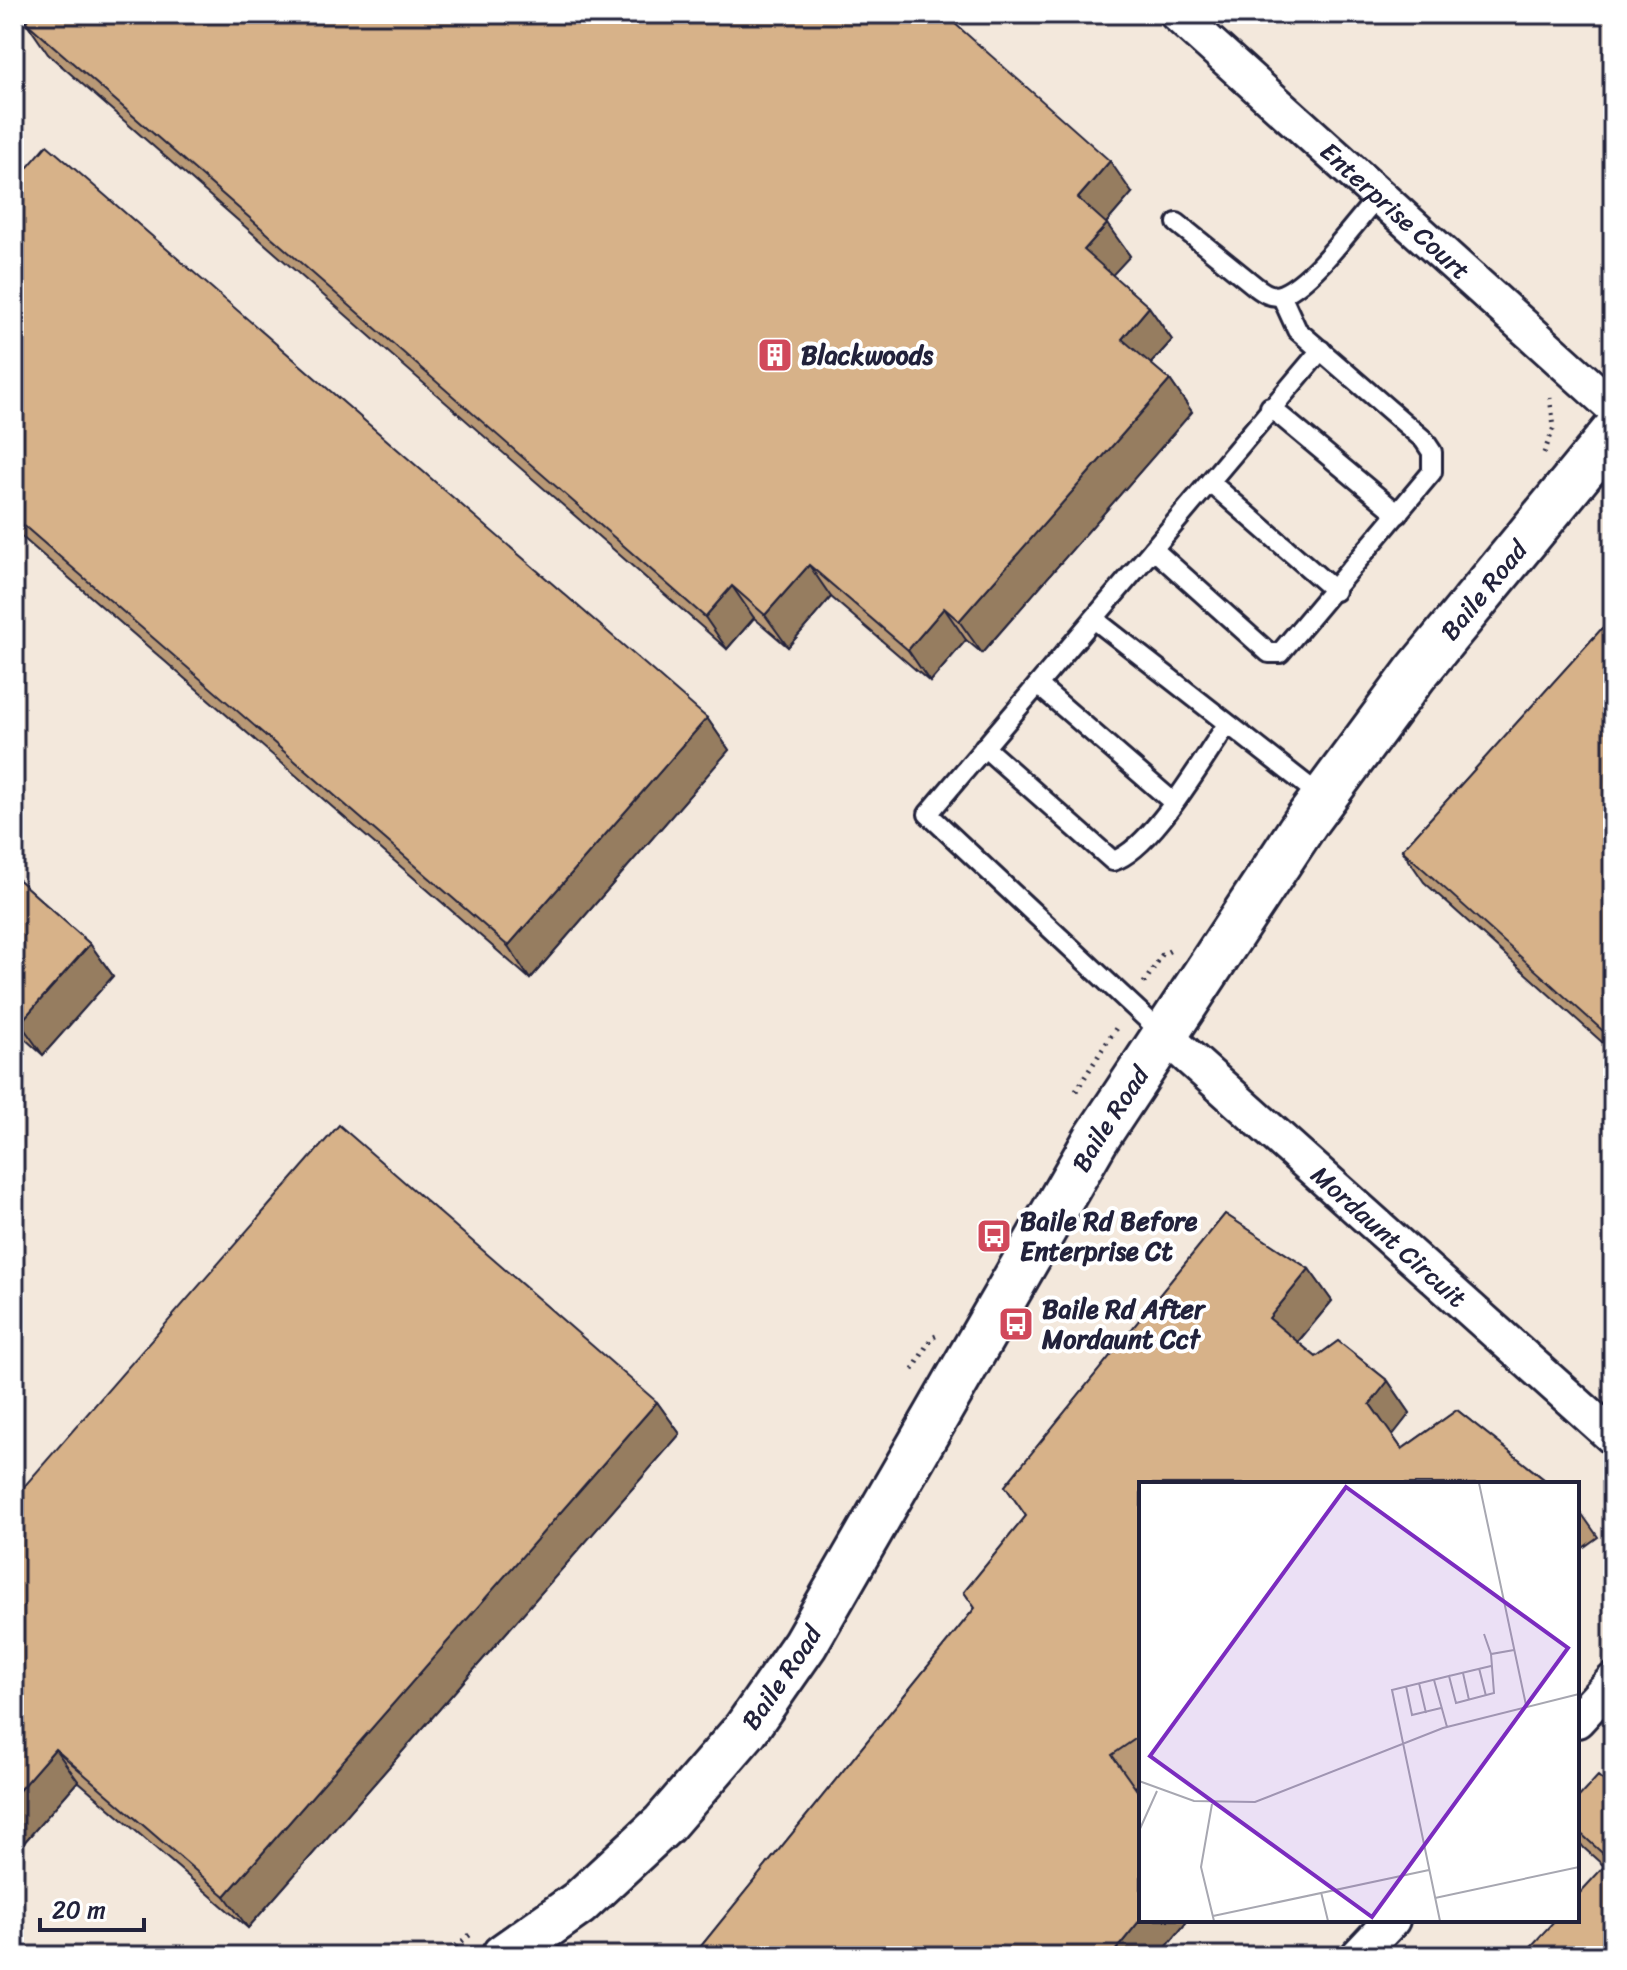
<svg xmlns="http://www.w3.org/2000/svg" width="1627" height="1970" font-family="Sriracha,sans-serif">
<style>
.built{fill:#f3e8dc;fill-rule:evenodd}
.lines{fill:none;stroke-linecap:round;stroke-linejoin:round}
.lane-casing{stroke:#22223b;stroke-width:24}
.street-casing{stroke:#22223b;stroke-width:40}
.secondary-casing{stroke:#22223b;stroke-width:50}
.path{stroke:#22223b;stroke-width:5;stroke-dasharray:2 6;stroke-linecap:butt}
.lane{stroke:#fff;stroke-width:18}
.street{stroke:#fff;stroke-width:34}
.secondary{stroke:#fff;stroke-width:44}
.wall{fill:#b99976;stroke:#22223b;stroke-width:2}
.shaded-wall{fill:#967d60;stroke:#22223b;stroke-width:2}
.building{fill:#d7b289;stroke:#22223b;stroke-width:2}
.labels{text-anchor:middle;stroke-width:8;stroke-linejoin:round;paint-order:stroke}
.street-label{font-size:26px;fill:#22223b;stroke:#fff}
.poi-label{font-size:26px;font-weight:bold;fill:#22223b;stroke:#fff;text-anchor:start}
.inset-road{fill:none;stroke:#a7a7b1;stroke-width:2}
.view{fill:#7b2cbf;fill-opacity:0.15;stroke:#7b2cbf;stroke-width:4}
.inset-edge{fill:none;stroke:#22223b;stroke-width:4}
</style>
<rect width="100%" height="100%" fill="#fff"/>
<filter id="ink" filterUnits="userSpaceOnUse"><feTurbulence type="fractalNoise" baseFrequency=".0125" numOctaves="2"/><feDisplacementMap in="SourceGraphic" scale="16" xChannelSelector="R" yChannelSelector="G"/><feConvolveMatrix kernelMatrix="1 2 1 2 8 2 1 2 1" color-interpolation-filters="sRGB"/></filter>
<g filter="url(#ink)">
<!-- built -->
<path class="built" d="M14,14H1613V1956H14ZM1141,1484H1577V1920H1141Z"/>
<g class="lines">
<defs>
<g id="lane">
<path d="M1177,223L1255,286C1263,292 1272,299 1283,294C1316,279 1354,223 1379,196"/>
<path d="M1270,407L1398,514"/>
<path d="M1210,482L1335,591"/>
<path d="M1153,549L1321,350"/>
<path d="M1094,619L1323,798"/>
<path d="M1038,685L1173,802"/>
<path d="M984,747L1113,861C1152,849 1202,760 1227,725"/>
<path d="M1164,1035L928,814L1153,549L1269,653H1280L1432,472V452L1424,440L1297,330L1281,295"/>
</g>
<g id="street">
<path id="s1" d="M1177,14L1613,407"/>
<path id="s2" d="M1164,1035L1613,1437"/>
<path d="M1577,1720L1613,1681"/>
<path d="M1358,1956L1392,1920"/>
</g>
<g id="secondary">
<path id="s3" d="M504,1956L579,1903L664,1824L746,1729L805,1644L1096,1139L1307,820L1415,674L1613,433"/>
</g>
</defs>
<!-- lane casing -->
<use href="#lane" class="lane-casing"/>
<!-- street casing -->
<use href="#street" class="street-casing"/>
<!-- secondary casing -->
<use href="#secondary" class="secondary-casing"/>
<!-- path -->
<g class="path">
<path d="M1544,453L1554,427L1550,398"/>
<path d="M1144,983L1162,955L1173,949"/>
<path d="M1076,1091L1118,1025"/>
<path d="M913,1370L931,1338L936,1336"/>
<path d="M443,1956L471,1934"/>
</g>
<!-- lane -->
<use href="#lane" class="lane"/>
<!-- street -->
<use href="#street" class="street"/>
<!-- secondary -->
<use href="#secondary" class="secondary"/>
</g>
<!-- wall -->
<g class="wall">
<path d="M26,22L1132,193L1106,223L1130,256L1112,275L1149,307L1172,340L1151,364L1170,380L1192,412L982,653L966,640L930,682L831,597L788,647L754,618L727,649L48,54Z"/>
<path d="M14,183L707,718L729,750L530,979L14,530Z"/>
<path d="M1613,616V1052L1424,882L1402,850Z"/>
<path d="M14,876L90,944L113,976L43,1055L14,1029Z"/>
<path d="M1225,1214L1309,1269L1332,1301L1298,1342L1316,1357L1338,1341L1388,1381L1410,1413L1392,1435L1402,1449L1457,1410L1550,1484H1141V1783L1135,1787L1141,1796V1920H1184L1186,1923L1159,1956H693L975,1608L964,1592L1026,1516L1005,1486Z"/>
<path d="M657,1402L680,1434L248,1928L78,1781L14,1854V1498Z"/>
<path d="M1577,1507L1598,1537L1577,1552Z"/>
<path d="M1613,1789V1956L1604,1866L1584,1848L1577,1839V1799Z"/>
</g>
<!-- shaded-wall -->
<g class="shaded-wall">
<path d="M1110,161L1132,193L1100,230L1078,198Z"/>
<path d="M1107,224L1130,256L1106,282L1084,250Z"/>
<path d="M1149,307L1172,340L1144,371L1122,339Z"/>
<path d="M1170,380L1192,412L982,653L959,621Z"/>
<path d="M809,565L831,597L788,647L765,615Z"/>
<path d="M732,586L754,618L727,649L705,617Z"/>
<path d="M944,608L966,640L930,682L908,650Z"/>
<path d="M707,718L729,750L530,979L508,946Z"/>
<path d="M90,944L113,976L43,1055L20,1023Z"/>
<path d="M1309,1269L1332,1301L1291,1350L1269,1318Z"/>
<path d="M1388,1381L1410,1413L1392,1436L1370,1404Z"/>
<path d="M657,1402L680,1434L248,1928L225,1896Z"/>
<path d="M55,1749L78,1781L14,1854V1796Z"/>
<path d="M1141,1919V1920H1184L1186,1923L1159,1956H1111Z"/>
</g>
<!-- building -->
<g class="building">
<path d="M31,14H944L1110,161L1078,198L1107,224L1084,250L1149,307L1122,339L1170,380L959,621L944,608L908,650L809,565L765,615L732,586L705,617L26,22Z"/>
<path d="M47,145L707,718L508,946L14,517V183Z"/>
<path d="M1613,616V1040L1402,850Z"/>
<path d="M14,876L90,944L20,1023L14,1017Z"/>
<path d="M339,1125L657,1402L225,1896L55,1749L14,1796V1498Z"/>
<path d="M1225,1214L1309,1269L1269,1318L1316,1357L1338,1341L1388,1381L1370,1404L1402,1449L1457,1410L1550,1484H1141V1735L1112,1755L1141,1796V1919L1111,1956H693L975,1608L964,1592L1026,1516L1005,1486Z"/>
<path d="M1598,1776L1613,1789V1956H1522L1555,1920H1577V1896L1610,1860L1577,1830V1799Z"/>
</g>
</g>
<!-- icons -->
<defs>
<symbol id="building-square" viewBox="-11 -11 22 22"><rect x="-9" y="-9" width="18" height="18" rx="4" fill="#d1495b" stroke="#fff"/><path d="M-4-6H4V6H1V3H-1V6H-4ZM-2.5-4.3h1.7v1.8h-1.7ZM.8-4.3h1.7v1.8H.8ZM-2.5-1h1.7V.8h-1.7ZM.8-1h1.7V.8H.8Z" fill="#fff"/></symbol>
<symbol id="bus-square" viewBox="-11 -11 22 22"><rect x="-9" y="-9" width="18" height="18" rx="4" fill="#d1495b" stroke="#fff"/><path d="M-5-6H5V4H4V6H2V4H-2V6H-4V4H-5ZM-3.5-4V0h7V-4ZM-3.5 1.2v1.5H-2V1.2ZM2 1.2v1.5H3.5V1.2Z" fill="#fff"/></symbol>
</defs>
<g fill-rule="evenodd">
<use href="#building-square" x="755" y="335" width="40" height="40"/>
<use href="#bus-square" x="974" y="1216" width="40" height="40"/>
<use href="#bus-square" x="996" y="1304" width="40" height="40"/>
</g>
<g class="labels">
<!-- street labels -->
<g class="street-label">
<text dy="9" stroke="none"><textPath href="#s1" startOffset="294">Enterprise Court</textPath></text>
<text dy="9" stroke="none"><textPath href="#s3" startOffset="1692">Baile Road</textPath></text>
<text dy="9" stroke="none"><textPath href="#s3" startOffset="1044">Baile Road</textPath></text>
<text dy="9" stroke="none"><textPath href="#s2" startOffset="302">Mordaunt Circuit</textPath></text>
<text dy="9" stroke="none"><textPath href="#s3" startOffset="396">Baile Road</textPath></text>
</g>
<!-- poi labels -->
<g class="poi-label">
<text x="801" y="364">Blackwoods</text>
<text x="1020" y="1230">Baile Rd Before<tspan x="1020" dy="30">Enterprise Ct</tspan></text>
<text x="1042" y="1318">Baile Rd After<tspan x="1042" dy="30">Mordaunt Cct</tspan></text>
</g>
</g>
<!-- overview -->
<g transform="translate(1139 1482)">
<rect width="440" height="440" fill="#fff"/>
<path class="inset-road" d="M340,1L387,223M345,152L352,172L375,168M340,186L347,214M324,191L330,218M310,194L352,184M295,198L308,245M280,201L287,231M267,204L273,233L302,226M0,299L55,319L116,320L304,246L440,212M73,322L62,385L75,439M0,349L18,309M182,410L189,439M296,416L440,385M74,434L290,388M301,439L253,208L310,194L317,221L355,211L352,172"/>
<path class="view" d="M207,5L429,166L233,435L11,274Z"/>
<rect width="440" height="440" class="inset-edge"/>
</g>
<!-- margin -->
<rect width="1627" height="1970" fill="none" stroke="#fff" stroke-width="48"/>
<rect x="24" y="24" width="1579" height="1922" fill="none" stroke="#22223b" stroke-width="3" filter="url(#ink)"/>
<!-- scale -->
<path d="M40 1918v12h104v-12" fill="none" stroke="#22223b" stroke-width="4"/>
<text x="52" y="1918" font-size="24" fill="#22223b" stroke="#ffffff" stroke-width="6" paint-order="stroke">20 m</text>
</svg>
